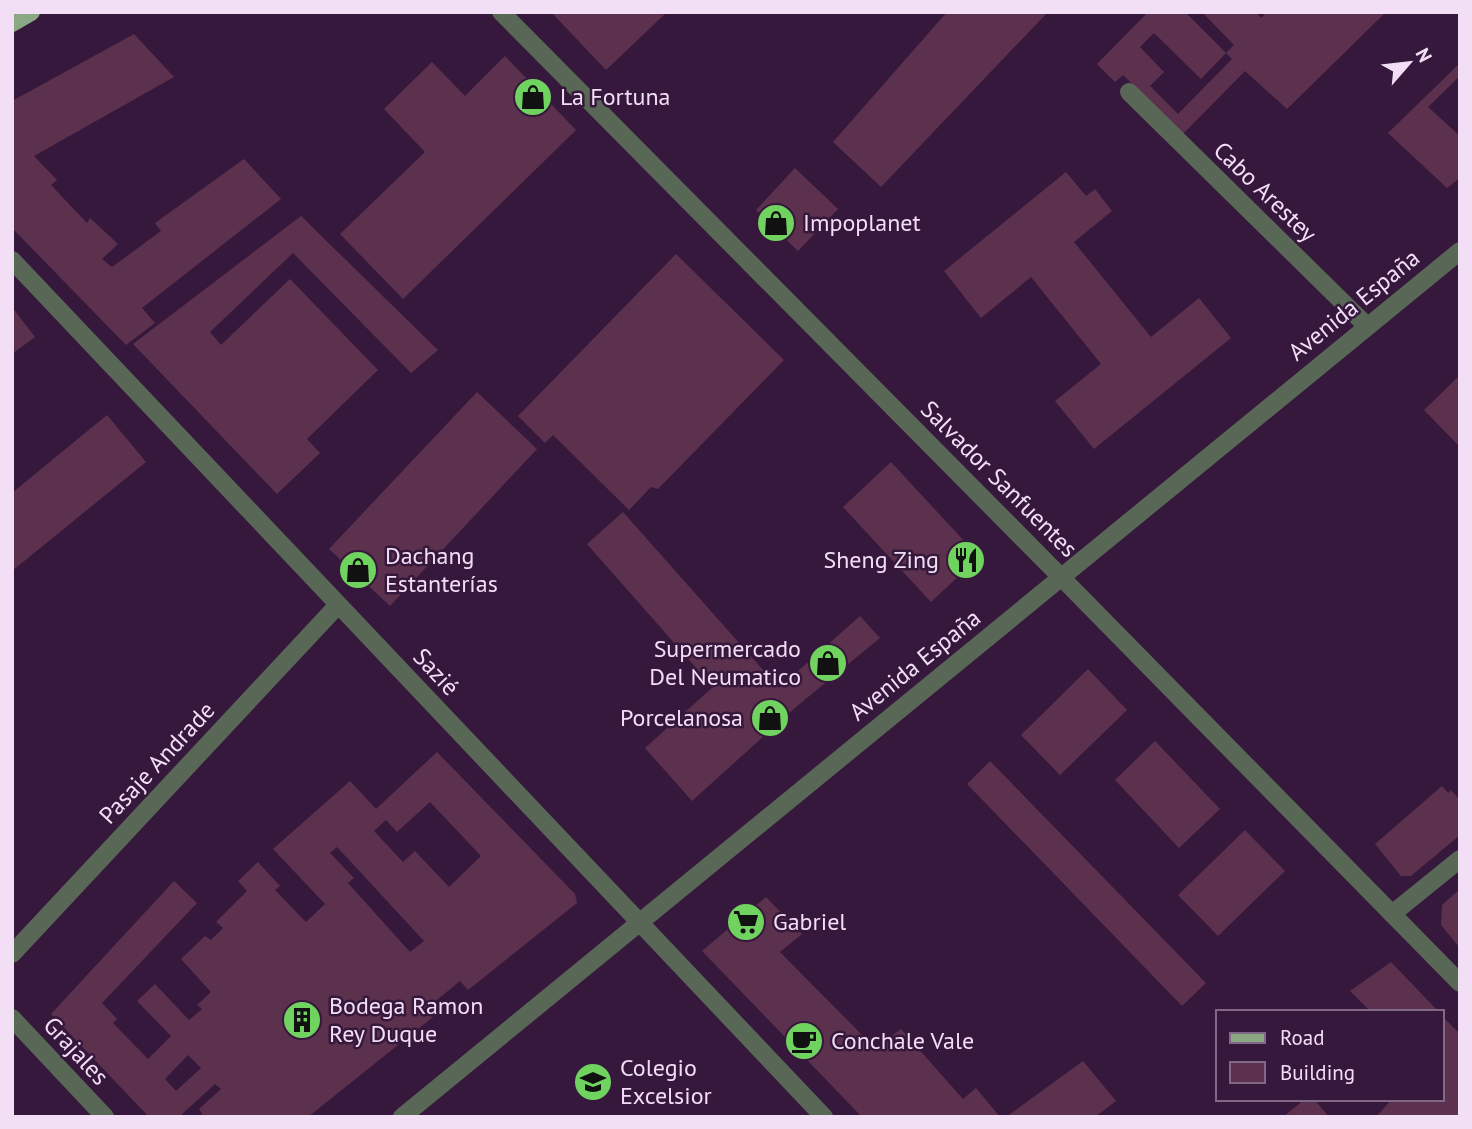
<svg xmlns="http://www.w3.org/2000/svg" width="1472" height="1129" font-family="'PT Sans',sans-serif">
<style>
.building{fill:#5c314e;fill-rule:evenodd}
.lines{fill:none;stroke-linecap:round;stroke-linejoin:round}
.minor{stroke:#586756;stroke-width:18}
.major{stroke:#89a883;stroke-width:18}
.labels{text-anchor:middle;stroke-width:5;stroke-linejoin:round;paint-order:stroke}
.poi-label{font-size:24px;fill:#f2dff6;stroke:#36183c;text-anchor:start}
.street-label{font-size:24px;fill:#f2dff6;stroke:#36183c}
</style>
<rect width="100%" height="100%" fill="#36183c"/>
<!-- building -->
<g class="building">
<path d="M551,12H667L606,70Z"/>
<path d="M947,12H1044L1046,14L881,187L833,142Z"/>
<path d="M1148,12H1185L1226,53L1201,79L1154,33L1140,47L1164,72L1150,86L1178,114L1232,59L1226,53L1234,45L1202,12H1256L1261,18L1267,12H1386L1287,109L1245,71L1183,134L1123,75L1115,82L1097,64Z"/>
<path d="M134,34L174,77L34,156L57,180L51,185L87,223L90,218L118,244L102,259L112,267L161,231L155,223L244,159L281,199L142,308L155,323L126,345L12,228V101Z"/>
<path d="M505,56L576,130L403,299L340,234L425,152L384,109L432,62L465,96Z"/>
<path d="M1460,63V76L1428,107L1460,136V178L1447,188L1388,133Z"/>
<path d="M795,168L838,209L798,251L756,210Z"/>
<path d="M1066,172L1086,196L1095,189L1112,211L1074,242L1151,337L1199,298L1231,338L1094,449L1055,401L1101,364L1031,277L981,318L944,271Z"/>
<path d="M301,216L438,350L411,373L293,253L210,332L221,345L290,279L378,370L307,439L320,453L277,494L133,344Z"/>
<path d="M676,254L784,360L658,489L651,487L629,510L553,435L545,443L518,416Z"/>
<path d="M12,307L35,337L12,354Z"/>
<path d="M1460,375V447L1424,410Z"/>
<path d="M477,392L537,449L390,606L329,549Z"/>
<path d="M107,415L146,462L12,571V493Z"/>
<path d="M891,462L979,557L931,602L843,507Z"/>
<path d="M623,512L779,688L860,616L880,638L796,707L692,801L645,748L713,687L587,544Z"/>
<path d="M1088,669L1127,710L1060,775L1021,735Z"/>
<path d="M1155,741L1220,809L1179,848L1115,780Z"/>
<path d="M437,752L575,894L577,903L468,990L460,981L426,1009L433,1017L308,1117H199L202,1114L199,1109L221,1089L215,1084L182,1114L184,1117H149L51,1014L174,881L197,903L102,1003L117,1019L113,1023L148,1059L171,1036L137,1001L155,984L189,1020L202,1009L197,1005L211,992L181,959L205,936L211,940L223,928L216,922L247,891L238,881L258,862L280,886L275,890L306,922L325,904L273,849L350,781L376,809ZM430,802L481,856L449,887L415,851L403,862L374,831L386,820L397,832ZM337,847L424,941L410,952L348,883L354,878L330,853ZM188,1055L201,1068L176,1091L165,1079Z"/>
<path d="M990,761L1206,983L1182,1006L967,784Z"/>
<path d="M1442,786L1448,793L1451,790L1460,800V835L1411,876H1401L1375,844Z"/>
<path d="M1245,830L1285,871L1218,936L1178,895Z"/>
<path d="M1460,889V948L1441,925L1442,905Z"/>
<path d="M766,897L802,934L780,952L875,1048L901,1029L963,1099L976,1088L1000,1117H862L702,951Z"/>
<path d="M1391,962L1439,1012H1371L1350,991Z"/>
<path d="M1442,1016L1460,1034V1117H1376L1392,1099H1442Z"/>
<path d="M1083,1061L1116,1101L1095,1117H1006Z"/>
<path d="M1305,1099H1314L1329,1117H1283Z"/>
</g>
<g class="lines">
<!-- minor -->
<g class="minor">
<path d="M501,12L1061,577L1460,983"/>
<path d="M1129,92L1367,326"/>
<path d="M12,260L824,1117"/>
<path d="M1392,914L1460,859"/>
<path d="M12,954L338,605"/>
<path d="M12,1018L105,1117"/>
<path d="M402,1117L1460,251"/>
</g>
<!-- major -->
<path class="major" d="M12,23L31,12"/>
</g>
<!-- icons -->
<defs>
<symbol id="shop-disc" viewBox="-11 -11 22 22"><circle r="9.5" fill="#70d35f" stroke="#36183c"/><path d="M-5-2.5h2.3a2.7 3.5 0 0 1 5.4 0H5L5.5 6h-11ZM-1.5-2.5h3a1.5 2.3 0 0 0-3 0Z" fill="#111"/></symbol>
<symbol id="restaurant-disc" viewBox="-11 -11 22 22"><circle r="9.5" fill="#70d35f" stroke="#36183c"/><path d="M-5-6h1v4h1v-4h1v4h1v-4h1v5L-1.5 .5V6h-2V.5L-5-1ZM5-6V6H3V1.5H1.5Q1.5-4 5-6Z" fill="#111"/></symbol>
<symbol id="supermarket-disc" viewBox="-11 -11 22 22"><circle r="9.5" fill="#70d35f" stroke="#36183c"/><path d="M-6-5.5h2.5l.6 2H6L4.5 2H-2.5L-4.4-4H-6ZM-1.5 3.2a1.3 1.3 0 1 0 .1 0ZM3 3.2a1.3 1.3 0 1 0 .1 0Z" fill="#111"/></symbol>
<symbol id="building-disc" viewBox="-11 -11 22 22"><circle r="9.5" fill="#70d35f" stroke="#36183c"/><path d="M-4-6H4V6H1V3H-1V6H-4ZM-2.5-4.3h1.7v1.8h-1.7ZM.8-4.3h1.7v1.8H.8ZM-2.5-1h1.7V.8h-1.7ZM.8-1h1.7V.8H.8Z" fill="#111"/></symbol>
<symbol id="cafe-disc" viewBox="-11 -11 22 22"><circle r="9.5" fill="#70d35f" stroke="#36183c"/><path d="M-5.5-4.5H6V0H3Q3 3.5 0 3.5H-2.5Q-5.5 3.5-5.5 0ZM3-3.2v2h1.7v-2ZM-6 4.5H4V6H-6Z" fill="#111"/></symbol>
<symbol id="school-disc" viewBox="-11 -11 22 22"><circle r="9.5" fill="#70d35f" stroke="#36183c"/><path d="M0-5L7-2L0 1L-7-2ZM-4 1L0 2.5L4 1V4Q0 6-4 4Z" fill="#111"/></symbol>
</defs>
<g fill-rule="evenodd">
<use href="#shop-disc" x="511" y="75" width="44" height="44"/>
<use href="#shop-disc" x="754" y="201" width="44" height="44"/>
<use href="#restaurant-disc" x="944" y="538" width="44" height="44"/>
<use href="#shop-disc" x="336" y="548" width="44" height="44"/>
<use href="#shop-disc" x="806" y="641" width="44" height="44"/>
<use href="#shop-disc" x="748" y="696" width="44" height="44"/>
<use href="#supermarket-disc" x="724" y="900" width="44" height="44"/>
<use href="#building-disc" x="280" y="998" width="44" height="44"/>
<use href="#cafe-disc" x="782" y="1019" width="44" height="44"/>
<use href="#school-disc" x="571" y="1060" width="44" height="44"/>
</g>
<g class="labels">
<!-- poi labels -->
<g class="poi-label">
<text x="560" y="105">La Fortuna</text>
<text x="803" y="231">Impoplanet</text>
<text x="385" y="564">Dachang<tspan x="385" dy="28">Estanterías</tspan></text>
<text x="939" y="568" text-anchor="end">Sheng Zing</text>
<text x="801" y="657" text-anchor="end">Supermercado<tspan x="801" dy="28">Del Neumatico</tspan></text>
<text x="743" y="726" text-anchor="end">Porcelanosa</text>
<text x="773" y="930">Gabriel</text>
<text x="329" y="1014">Bodega Ramon<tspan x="329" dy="28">Rey Duque</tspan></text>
<text x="831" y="1049">Conchale Vale</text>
<text x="620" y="1076">Colegio<tspan x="620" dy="28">Excelsior</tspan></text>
</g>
<!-- street labels -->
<g class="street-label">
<text transform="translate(1265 192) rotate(44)" y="8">Cabo Arestey</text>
<text transform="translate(1354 305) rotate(-39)" y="8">Avenida España</text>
<text transform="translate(999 479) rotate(45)" y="8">Salvador Sanfuentes</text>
<text transform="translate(915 665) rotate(-39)" y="8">Avenida España</text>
<text transform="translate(436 672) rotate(47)" y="8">Sazié</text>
<text transform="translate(157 763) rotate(-47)" y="8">Pasaje Andrade</text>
<text transform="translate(76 1051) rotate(47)" y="8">Grajales</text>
</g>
</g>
<!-- border -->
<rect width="1472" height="1129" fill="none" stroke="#f2dff6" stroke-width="28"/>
<!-- legend -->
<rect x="1216" y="1010" width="228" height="91" fill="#36183c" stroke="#816886" stroke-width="2"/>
<rect x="1230" y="1033" width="35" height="10" fill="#89a883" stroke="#816886" stroke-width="2"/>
<text x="1280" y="1045" font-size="21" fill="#f2dff6">Road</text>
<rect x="1230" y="1062" width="35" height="21" fill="#5c314e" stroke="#816886" stroke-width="2"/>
<text x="1280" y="1080" font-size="21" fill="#f2dff6">Building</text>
<!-- north arrow -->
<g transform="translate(1409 63) rotate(62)" stroke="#36183c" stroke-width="5" paint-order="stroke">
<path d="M0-5L12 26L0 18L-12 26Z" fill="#f2dff6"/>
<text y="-10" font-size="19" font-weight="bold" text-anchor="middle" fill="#f2dff6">N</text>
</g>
</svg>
